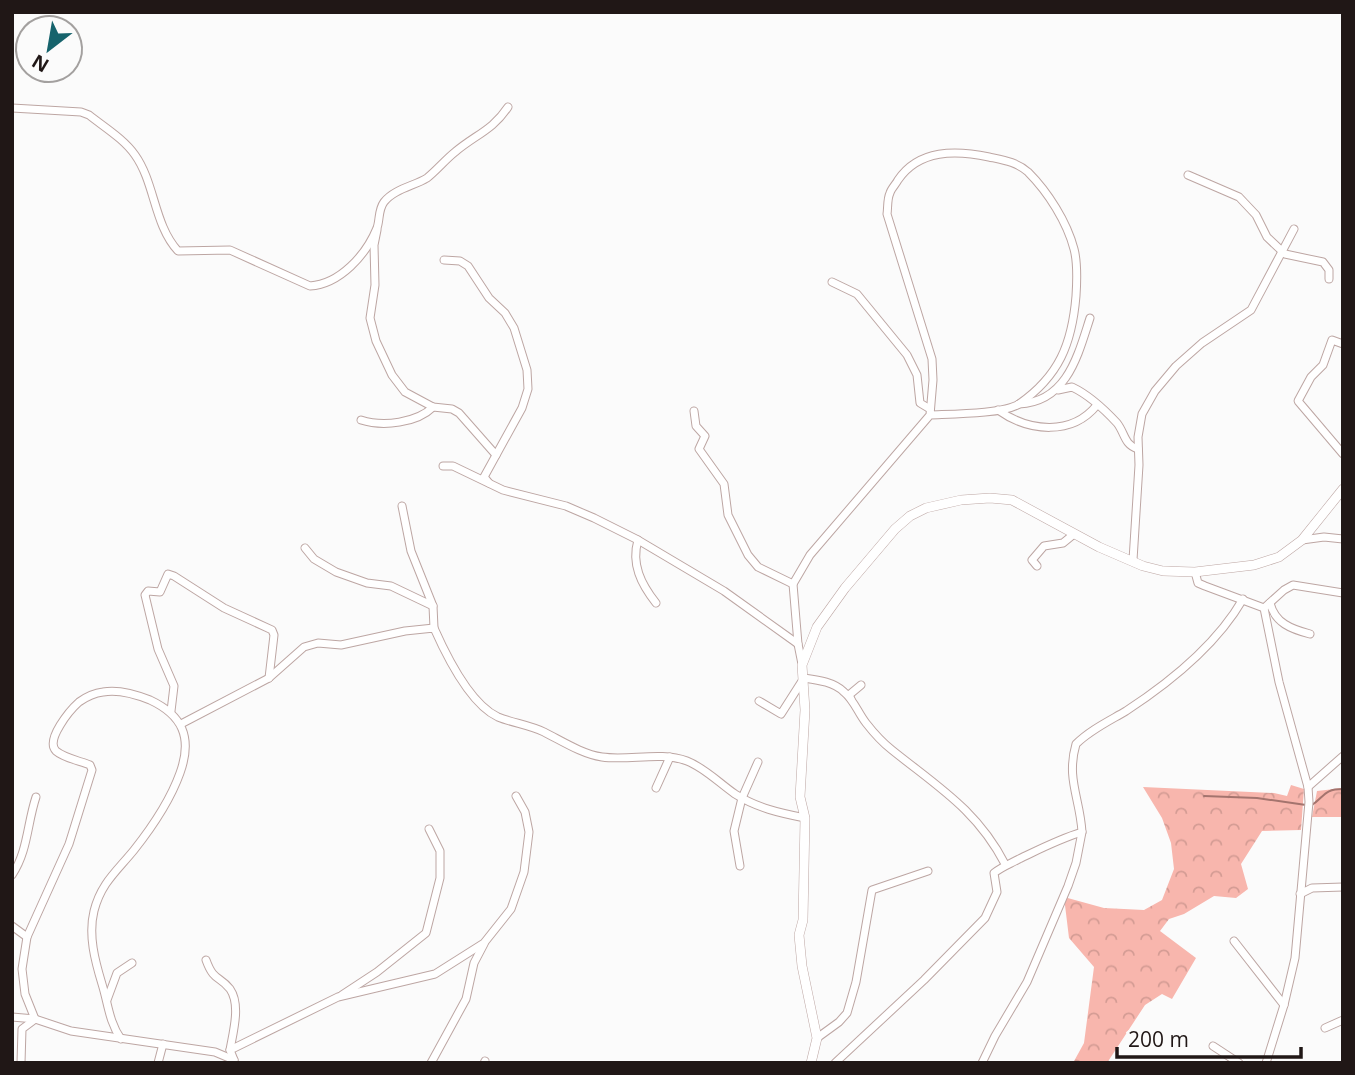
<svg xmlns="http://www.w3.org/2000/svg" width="1355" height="1075" font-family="'Open Sans',sans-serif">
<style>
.forest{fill:url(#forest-crowns)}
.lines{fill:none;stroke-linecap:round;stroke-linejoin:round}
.stream{stroke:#a4746e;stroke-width:2}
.minor-casing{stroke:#bda6a3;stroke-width:9}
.major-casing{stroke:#bda6a3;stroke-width:10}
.minor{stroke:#fff;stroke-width:7}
.major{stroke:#fff;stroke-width:9}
</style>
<defs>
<pattern id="forest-crowns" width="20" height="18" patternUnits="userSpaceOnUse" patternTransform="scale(1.75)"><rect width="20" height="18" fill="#f8b6ad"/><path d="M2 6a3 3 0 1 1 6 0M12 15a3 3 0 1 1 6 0" fill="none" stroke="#d49c94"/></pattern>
</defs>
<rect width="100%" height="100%" fill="#fbfbfb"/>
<!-- forest -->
<g class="forest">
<path d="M1291,785L1304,789L1301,830L1262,831L1241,864L1248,889L1236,898L1214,896L1184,914L1169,919L1160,931L1196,958L1172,999L1162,994L1145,1005L1107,1063H1073L1084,1043L1094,967L1069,938L1064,897L1104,908L1144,910L1162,900L1174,869L1171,843L1162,818L1143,787L1274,793L1287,796Z"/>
<path d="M1343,788V817H1312L1317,791Z"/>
</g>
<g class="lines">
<!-- stream -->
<g class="stream">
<path d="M1204,796L1257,798L1306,805"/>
<path d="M1312,805C1325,796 1324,789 1343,789"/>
</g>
<defs>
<g id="minor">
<path d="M12,108L81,112L89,115C104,127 124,139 135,155C155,183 154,225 178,251L230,250L310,286C340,284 366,255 377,228C380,220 378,210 384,202C394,189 414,186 427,178C437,170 445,160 455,152C475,135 493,130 508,107"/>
<path d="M1188,175L1239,197L1256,215L1267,237L1285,254L1323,262L1329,270V279"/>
<path d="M377,230L374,245L375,285L370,318L376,341L392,375L405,392L433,407L452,409L459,413L496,455"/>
<path d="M444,260L460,261L468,266L489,298L505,313L514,328L527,370L528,389L522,408L484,477L489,483"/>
<path d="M832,282L857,294L907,355L917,375L920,403L930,409"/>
<path d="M1343,344L1332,340L1323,365L1311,377L1298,401L1343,454"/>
<path d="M1058,390L1072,387C1089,395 1104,409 1117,423C1125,433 1124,445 1138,449"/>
<path d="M1019,404C1067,402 1078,355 1090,318"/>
<path d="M998,410C1029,432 1072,436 1097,405"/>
<path d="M694,411L696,426L705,436L699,449L724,484L728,515L748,555L758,567L793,584"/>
<path d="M361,420C383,427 417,423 433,407"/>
<path d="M443,466H453L503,490L566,506L594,518L638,540L724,591L798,644"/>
<path d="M402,506L411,551L433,606L434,628"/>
<path d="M638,540C631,564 641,584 656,603"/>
<path d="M1302,540L1324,537L1343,539"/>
<path d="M305,548L314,559L336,572L367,583L391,586L433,606"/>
<path d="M1133,560L1139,465L1138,437L1142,414L1155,391L1176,366L1202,343L1251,310L1294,229"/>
<path d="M1037,566L1032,560L1044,546L1063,543L1074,534"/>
<path d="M1195,572L1198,583L1205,586L1264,608L1279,682L1308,787L1309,802L1295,958L1284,1005L1266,1063"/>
<path d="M1270,603C1275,623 1291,629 1310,634"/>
<path d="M1264,608L1284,590L1293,585L1343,593"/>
<path d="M802,664L798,644L793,584L810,555L930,415C950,414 1004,414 1019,404C1059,376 1072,344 1076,296C1077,281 1078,264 1074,249C1067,222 1048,192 1028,172C1017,162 1003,160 989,157C956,150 919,149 898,180C896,184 891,189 890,193C887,199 888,208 887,214L932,359L933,380L930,415"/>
<path d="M851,699L849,695L861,685"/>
<path d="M759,701L781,714L804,678C818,680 834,682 844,692C854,700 858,713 866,723C873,732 883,743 892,750C938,787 977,810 1005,864"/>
<path d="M171,711L174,686L158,649L145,595L148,591L160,592L168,574L174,576L224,608L272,630L274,635L269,678"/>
<path d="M181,724L269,678L304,647L318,643L341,645L405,631L434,628C446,655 470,704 498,717C513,723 529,725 544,732C562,741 582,754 602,757C630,761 660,751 687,761C705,768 719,783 735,794C757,808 780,813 805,818"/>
<path d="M1308,787L1343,756"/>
<path d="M656,788L670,757"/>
<path d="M740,866L734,831L742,798L758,762"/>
<path d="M12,875C28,851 27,824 36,797"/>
<path d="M1300,894L1312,888L1343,887"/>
<path d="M12,926L27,937"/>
<path d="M1234,941L1284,1005"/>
<path d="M206,960C214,982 219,975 230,989C241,1005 233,1032 230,1050"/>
<path d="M342,995L377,972L426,933L440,878V851L429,829"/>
<path d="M107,1000L117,973L132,963"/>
<path d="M12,1017L35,1019L71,1031L215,1052L234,1060"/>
<path d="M35,1019L25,994L22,969L27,937L69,844L92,770L90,765C80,761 64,758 56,751C45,740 70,710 79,702C86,697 94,693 103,692C119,689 135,694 150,700C182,715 193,737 180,773C170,801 153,826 134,850C117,871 101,883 94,911C88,935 95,961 102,984C108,1003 109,1022 121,1039"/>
<path d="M1325,1028L1343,1020"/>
<path d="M817,1038L839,1022L847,1013L856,982L872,890L928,871"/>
<path d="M1213,1046L1239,1063"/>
<path d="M21,1063L22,1029L34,1020"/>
<path d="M158,1063L163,1044"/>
<path d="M230,1063L234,1060L230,1050L338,997L435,974L484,943L511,909L524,872L529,832L525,812L516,796"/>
<path d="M431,1063L466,999L474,963L484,944"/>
<path d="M484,1063L485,1061"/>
<path d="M835,1063L924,980L985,918L997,892L994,873C1003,866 1010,864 1019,859C1040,849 1059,839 1082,832C1080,798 1066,779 1076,744C1090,730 1109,721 1126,711C1169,683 1217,644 1243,599"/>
<path d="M982,1063L995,1036L1027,982L1068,886L1076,863L1082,832"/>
</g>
<path id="major" d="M811,1063L817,1038L802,966L799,935L803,920L805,818L800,797L805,710L802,665L817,627L845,588L895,529L910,516L926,508L961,500L990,498L1012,500L1099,547L1143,566L1163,571L1195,572L1254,565L1279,557L1302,540L1343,489"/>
</defs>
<!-- minor casing -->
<use href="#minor" class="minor-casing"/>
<!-- major casing -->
<use href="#major" class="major-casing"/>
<!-- minor -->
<use href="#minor" class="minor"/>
<!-- major -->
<use href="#major" class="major"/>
</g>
<!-- border -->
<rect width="1355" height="1075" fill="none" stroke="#201716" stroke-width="28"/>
<!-- north arrow -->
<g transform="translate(49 49) rotate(211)"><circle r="33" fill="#fbfbfb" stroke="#a3a09f" stroke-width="2"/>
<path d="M0-5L12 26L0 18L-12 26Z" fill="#16636c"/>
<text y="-10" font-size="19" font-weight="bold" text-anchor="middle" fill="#201716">N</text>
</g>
<!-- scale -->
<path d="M1117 1047v10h184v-10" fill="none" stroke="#201716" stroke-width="3.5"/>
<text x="1128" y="1047" font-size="21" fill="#201716" stroke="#fbfbfb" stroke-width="5" paint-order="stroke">200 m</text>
</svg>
